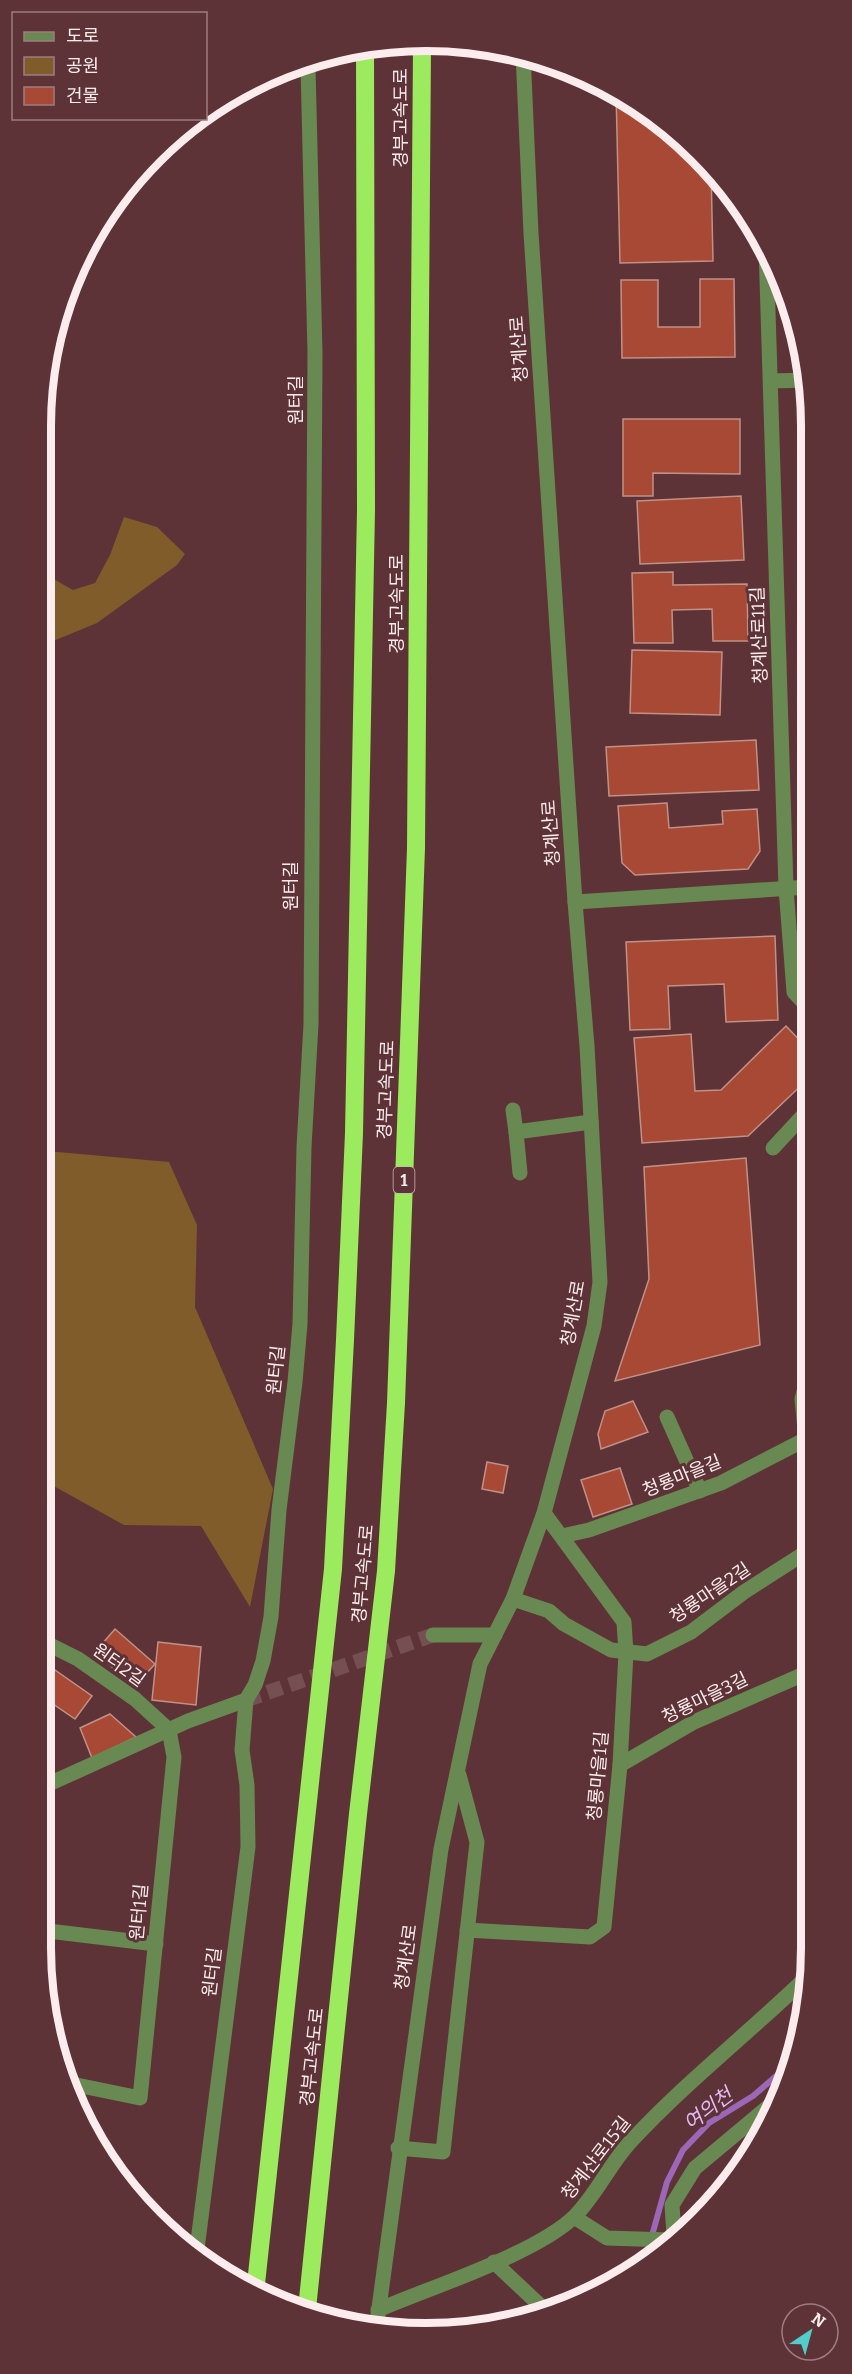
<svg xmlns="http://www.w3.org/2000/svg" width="852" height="2374" font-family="Bitter,'Noto Sans KR',serif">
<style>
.green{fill:#7f5c2a}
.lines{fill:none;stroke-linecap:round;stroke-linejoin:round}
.stream{stroke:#9c67b7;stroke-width:6}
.building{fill:#a84935;stroke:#c19186;stroke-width:1.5}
.minor-tunnel{stroke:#754f52;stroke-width:15;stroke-dasharray:15 8;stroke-linecap:butt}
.minor{stroke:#698953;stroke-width:15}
.highway{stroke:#9cea5d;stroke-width:18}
.labels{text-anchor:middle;stroke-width:6;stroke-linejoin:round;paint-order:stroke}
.shield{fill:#5d3337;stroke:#cdb4b6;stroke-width:1.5}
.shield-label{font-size:16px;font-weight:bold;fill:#fdeced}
.street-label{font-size:18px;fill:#fdeced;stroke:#5d3337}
.water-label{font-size:20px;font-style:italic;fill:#e3baf9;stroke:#5d3337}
.rim{fill:none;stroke:#fdeced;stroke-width:8}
</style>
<rect width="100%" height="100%" fill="#5d3337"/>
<!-- green -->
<g class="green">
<path d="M124,517L157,527L185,554L177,565L97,623L41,646V572L73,590L95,583L110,555Z"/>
<path d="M58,1152L169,1162L197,1225L195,1307L273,1489L250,1607L201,1526L124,1525L41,1479V1153Z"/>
</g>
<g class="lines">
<!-- stream -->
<path class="stream" d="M644,2264L667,2182L683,2150L709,2123L753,2096L791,2063"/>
</g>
<!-- building -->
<g class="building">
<path d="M616,91L711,168L713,261L620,263Z"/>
<path d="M700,279H734L735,357L622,358L621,280H658V327H700Z"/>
<path d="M623,419H740V474L653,473V496H623Z"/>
<path d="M741,496L744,560L640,564L637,501Z"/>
<path d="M673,572V585L747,584L748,641H713L712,609L672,610L673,643H634L632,573Z"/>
<path d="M632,650L722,652L720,715L630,713Z"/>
<path d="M756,740L759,790L609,796L606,747Z"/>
<path d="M667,803L669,828L723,824L722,811L757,809L760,851L748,869L635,875L622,863L618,806Z"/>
<path d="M775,936L778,1020L726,1022L724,984L668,986L670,1029L630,1030L626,942Z"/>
<path d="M786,1026L810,1051V1077L748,1136L642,1143L634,1038L691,1034L695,1091L721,1090Z"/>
<path d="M746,1158L760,1345L615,1381L649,1279L644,1167Z"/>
<path d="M633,1401L648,1432L601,1449L598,1434L605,1411Z"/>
<path d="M487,1462L508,1466L503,1493L482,1489Z"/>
<path d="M620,1468L632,1504L593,1517L581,1480Z"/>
<path d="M115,1629L155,1664L134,1687L95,1652Z"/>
<path d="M158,1642L201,1647L196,1705L152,1700Z"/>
<path d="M55,1670L92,1696L75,1719L40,1695V1690Z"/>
<path d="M110,1714L136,1737L92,1758L80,1728Z"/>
</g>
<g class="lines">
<!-- minor-tunnel -->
<path class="minor-tunnel" d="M246,1700L433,1635"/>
<!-- minor -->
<g class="minor">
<path d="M766,247L786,888L794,992L809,1008"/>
<path d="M771,381L808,380"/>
<path d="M575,902L809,887"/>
<path d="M513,1110L516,1132"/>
<path d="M773,1148L810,1108"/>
<path d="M520,1173L516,1132L591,1122"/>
<path d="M667,1417L700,1491"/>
<path d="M806,1439L802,1399L810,1369"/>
<path d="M562,1536L589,1530L721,1483L810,1437"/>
<path d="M513,1599L549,1611L564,1624L611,1650L647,1654L691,1632L744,1592L811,1549"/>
<path d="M433,1635H495"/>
<path d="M40,1640L78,1659L135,1699L169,1730L174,1757L140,2098L67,2083"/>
<path d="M620,1765L694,1722L811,1671"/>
<path d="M40,1788L188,1721L246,1700"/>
<path d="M40,1930L156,1944"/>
<path d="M467,1930L590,1937L604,1927L620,1765L626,1653L624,1622L544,1513"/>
<path d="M398,2148L443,2152L477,1842L459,1775"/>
<path d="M574,2217L607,2238L669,2240"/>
<path d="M674,2235L672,2205L695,2168L774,2102"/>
<path d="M197,2249L248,1847L247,1785L242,1750L246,1700L255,1685L263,1661L271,1617L279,1510L295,1382L300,1324L304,1147L311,1024L315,353L308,67"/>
<path d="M494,2262L546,2311"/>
<path d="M378,2310C431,2287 536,2254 575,2216C597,2194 610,2163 632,2140C687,2081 750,2032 808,1976"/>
<path d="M376,2330L441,1849L480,1664L513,1599L544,1513L594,1326L600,1282L587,1046L575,902L531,233L523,53"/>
</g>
<!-- highway -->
<g class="highway">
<path d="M255,2293L333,1569L345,1340L354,1133L366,510L365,47"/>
<path d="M307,2309L358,1814L386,1571L396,1403L416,848L422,47"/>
</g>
</g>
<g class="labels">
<!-- shield labels -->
<rect class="shield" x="393.5" y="1167" width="21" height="26" rx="4.5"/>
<g class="shield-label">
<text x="404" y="1186">1</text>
</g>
<!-- street labels -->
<g class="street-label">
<text transform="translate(401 118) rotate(-90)" y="6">경부고속도로</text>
<text transform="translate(519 349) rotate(-94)" y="6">청계산로</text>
<text transform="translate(296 400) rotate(-90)" y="6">원터길</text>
<text transform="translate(397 604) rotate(-90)" y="6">경부고속도로</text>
<text transform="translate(759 635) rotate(-92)" y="6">청계산로11길</text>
<text transform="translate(551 833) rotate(-94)" y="6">청계산로</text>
<text transform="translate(291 886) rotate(-90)" y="6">원터길</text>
<text transform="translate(386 1090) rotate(-88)" y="6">경부고속도로</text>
<text transform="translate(573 1313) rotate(-80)" y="6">청계산로</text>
<text transform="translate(276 1370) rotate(-84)" y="6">원터길</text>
<text transform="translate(682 1476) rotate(-22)" y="6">청룡마을길</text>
<text transform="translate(363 1574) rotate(-85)" y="6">경부고속도로</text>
<text transform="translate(710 1593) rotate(-34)" y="6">청룡마을2길</text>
<text transform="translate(119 1665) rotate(36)" y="6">원터2길</text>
<text transform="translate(705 1698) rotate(-26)" y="6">청룡마을3길</text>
<text transform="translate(598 1776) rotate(-85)" y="6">청룡마을1길</text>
<text transform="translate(139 1912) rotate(-85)" y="6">원터1길</text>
<text transform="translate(406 1957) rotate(-82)" y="6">청계산로</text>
<text transform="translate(212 1972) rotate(-83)" y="6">원터길</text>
<text transform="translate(312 2057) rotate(-84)" y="6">경부고속도로</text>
<text transform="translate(596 2158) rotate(-52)" y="6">청계산로15길</text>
</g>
<!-- water labels -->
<g class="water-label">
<text transform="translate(708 2109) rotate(-37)" y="7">여의천</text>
</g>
</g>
<!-- crop -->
<path d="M0 0H852V2374H0ZM426 51H426A375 375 0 0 1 801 426V1948A375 375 0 0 1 426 2323H426A375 375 0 0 1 51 1948V426A375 375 0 0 1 426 51Z" fill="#5d3337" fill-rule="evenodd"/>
<path class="rim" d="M426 51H426A375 375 0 0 1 801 426V1948A375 375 0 0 1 426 2323H426A375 375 0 0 1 51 1948V426A375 375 0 0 1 426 51Z"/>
<!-- legend -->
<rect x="12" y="12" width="195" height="108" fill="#5d3337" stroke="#9d7d80" stroke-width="1.5"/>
<rect x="24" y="32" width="30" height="9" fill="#698953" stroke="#9d7d80" stroke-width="1.5"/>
<text x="66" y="42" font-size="18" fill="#fdeced">도로</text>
<rect x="24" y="57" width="30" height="18" fill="#7f5c2a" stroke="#9d7d80" stroke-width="1.5"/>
<text x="66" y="72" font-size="18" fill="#fdeced">공원</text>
<rect x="24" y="87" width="30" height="18" fill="#a84935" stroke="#9d7d80" stroke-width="1.5"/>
<text x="66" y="102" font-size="18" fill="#fdeced">건물</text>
<!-- north arrow -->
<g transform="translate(810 2332) rotate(36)"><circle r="28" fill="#5d3337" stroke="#9d7d80" stroke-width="1.5"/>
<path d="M0-4.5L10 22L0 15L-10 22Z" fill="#53cdcb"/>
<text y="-9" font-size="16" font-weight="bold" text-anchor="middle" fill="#fdeced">N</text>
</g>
</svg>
